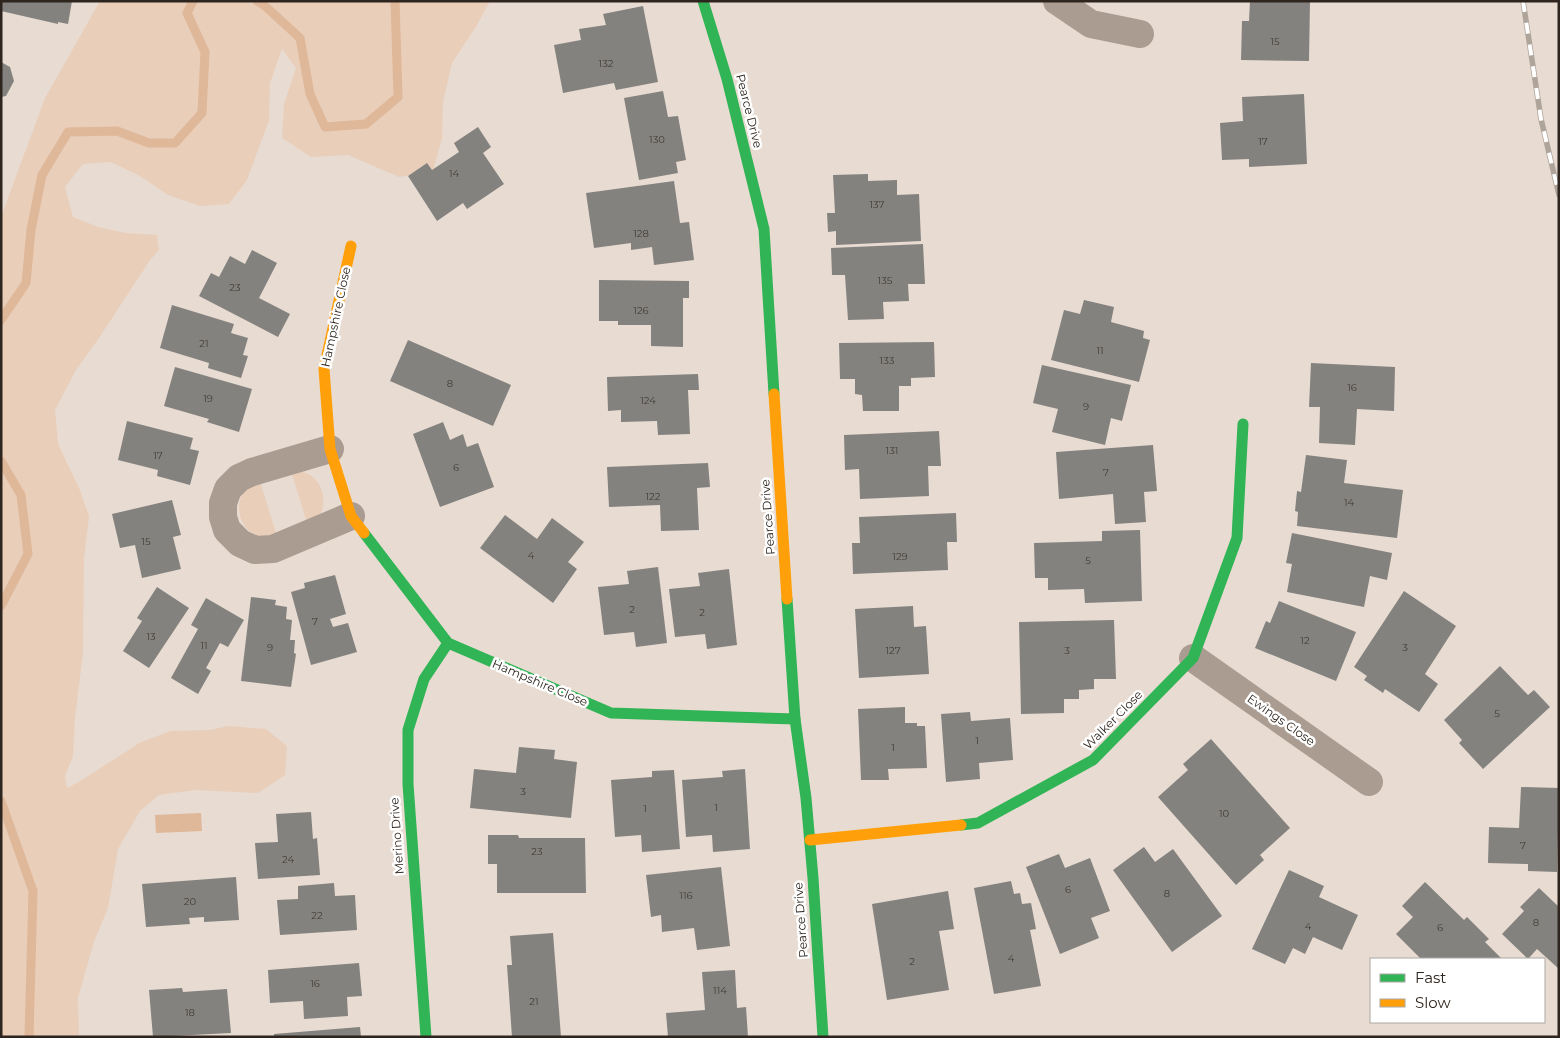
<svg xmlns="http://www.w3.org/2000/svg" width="1560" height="1038" font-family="Montserrat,sans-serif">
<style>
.green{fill:#e9ceba}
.water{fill:#dfb799}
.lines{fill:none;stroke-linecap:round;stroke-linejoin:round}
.stream{stroke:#dfb799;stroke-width:9}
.building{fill:#83827f}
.street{stroke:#aa9c91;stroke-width:28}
.fast{stroke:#30b455;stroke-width:11}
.slow{stroke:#ff9f0a;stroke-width:11}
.rail-casing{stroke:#aea49a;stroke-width:5.5}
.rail{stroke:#fff;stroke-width:4;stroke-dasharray:11;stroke-linecap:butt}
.labels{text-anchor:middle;stroke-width:5;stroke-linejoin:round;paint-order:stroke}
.number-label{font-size:10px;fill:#433c36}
.street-label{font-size:12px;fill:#2e251e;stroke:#fff}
</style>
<rect width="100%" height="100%" fill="#e8dbd1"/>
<!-- green -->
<g class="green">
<path d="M100,1H490L477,25L452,63L443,102L442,138L433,171L399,177L348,155L311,157L282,138L284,104L296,68L282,49L270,83L269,120L247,180L229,204L200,206L168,195L140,176L111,162L83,164L65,187L73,217L98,227L126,233L157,235L159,250L150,260L99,338L76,370L55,410L58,444L79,488L89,516L84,559L83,653L75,718L73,756L65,776L67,788L77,783L141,742L171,731L210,730L228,726L266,729L287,746L285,775L258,793L196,790L159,795L140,811L118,849L108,908L94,942L78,998L79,1037H1V217L45,98Z"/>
<path d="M291,471C295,472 300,471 303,472C322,477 328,500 320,515C318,520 313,523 308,526Z"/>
<path d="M260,481L277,536C272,536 266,538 261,537C240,532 232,505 246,489C249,485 256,483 260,481Z"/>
</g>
<!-- water -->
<path class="water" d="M201,813L202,831L156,833L155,815Z"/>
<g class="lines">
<!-- stream -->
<g class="stream">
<path d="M257,1L265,6L300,38L310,94L325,127L366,124L398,97L395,1"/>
<path d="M1,320L26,283L31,230L42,175L68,132L117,131L149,143H175L202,113L205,52L187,13L193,1"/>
<path d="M1,461L21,495L28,554L1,606"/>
<path d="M1,801L33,891L29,1037"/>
</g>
</g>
<!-- building -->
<g class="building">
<path d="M1,1H72L68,24L58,22V24L1,11Z"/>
<path d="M1250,1H1310L1309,61L1241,60L1242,21H1249Z"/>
<path d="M643,6L658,82L616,90L614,83L563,93L554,45L581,40L579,29L606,25L603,14Z"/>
<path d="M1,62L10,67L14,81L6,96L1,97Z"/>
<path d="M663,91L668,117L678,116L686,160L676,162L678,173L639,180L624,98Z"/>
<path d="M1304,94L1307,164L1249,167V159L1222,160L1220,123L1243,121L1242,97Z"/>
<path d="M478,127L491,147L483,153L504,184L467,209L463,203L437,221L408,176L427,163L432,170L459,152L454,143Z"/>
<path d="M868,174V181L897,180V195L919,194L921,241L836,245V231L828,232L827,213H835L833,175Z"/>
<path d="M674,181L680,223L689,222L694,260L654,265L652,247L631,250V243L594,248L586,193Z"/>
<path d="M923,244L925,284H908L909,301L883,302L884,319L848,320L845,275H832L831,248Z"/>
<path d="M252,250L277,263L259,298L290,314L278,337L199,296L211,273L219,277L230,256L245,264Z"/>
<path d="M599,280L689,281V298H683V347L651,346V325H618V321H599Z"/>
<path d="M1084,300L1114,307L1111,322L1144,331L1143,338L1150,340L1139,382L1051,360L1064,310L1080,314Z"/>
<path d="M172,305L234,324L231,333L248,338L243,355L248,356L241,378L208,368L209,363L160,348Z"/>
<path d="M408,340L511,385L493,426L390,381Z"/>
<path d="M934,342L935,377L911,378V386H899V411H863L862,395L855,394V379H840L839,343Z"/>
<path d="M1311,363L1395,367L1394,411L1357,409L1355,445L1319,443L1320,407H1309Z"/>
<path d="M1042,365L1131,385L1122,421L1111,418L1105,445L1052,432L1058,409L1033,403Z"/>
<path d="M175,367L252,389L239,432L207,422L209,419L164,406Z"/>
<path d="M698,374L699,390H688L690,434L658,435L657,421L621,422V410L608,411L607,377Z"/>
<path d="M127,421L193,438L190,449L199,451L190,485L157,476L158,470L118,460Z"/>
<path d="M443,422L450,440L463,434L467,447L478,443L494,487L440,507L413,434Z"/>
<path d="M939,431L941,466H928L929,496L860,499L859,469L845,470L844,435Z"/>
<path d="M1153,445L1157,491L1144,492L1146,522L1115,524L1113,494L1059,499L1056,452Z"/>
<path d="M1306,455L1347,460L1344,483L1403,490L1397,538L1297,526L1298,512L1295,511L1297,491L1301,492Z"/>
<path d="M708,463L710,487L697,488L699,530L661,531L660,505L609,507L607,467Z"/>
<path d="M172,500L181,535L173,537L181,569L142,578L135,545L120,548L112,514Z"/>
<path d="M956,513L957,542H947L948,570L853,574L852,543H860L859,517Z"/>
<path d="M505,515L537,539L552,518L584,542L568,562L577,569L553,603L480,548Z"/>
<path d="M1140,530L1142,601L1085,603L1084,589L1048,590V578H1035L1034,543L1102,541V531Z"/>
<path d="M1292,533L1392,553L1387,580L1370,576L1364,607L1287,592L1292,564L1286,563Z"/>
<path d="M658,567L667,643L636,647L634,632L604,635L598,587L629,584L627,571Z"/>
<path d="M729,569L737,645L707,649L705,634L675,637L669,589L700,586L698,573Z"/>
<path d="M335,575L346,614L330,619L333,627L348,623L357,652L311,665L291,592L305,588L304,583Z"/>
<path d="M157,587L189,608L149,668L123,651L142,621L137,618Z"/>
<path d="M1404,591L1456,626L1425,674L1438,684L1419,712L1385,689L1383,693L1364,680L1367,676L1354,667Z"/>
<path d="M251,597L276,600L275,605L287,607L286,619L292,620L290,640H295L294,653L296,654L291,687L241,681Z"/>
<path d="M206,598L244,620L228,647L220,643L206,668L211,671L198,694L171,678L198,629L191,625Z"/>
<path d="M1279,601L1356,632L1336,681L1255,648L1266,621L1270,623Z"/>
<path d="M913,606L914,627L926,626L929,674L859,678L855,609Z"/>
<path d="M1114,620L1116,679H1094V689L1079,690V699H1064V713L1021,714L1019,622Z"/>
<path d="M1500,666L1528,695L1534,690L1550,707L1483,769L1459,743L1462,740L1444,720Z"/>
<path d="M905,707V723H917V726H925L927,768L888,769L889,780H861L858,709Z"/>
<path d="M970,712L971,721L1010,718L1013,760L979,763L980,779L946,782L941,714Z"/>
<path d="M1211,739L1290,828L1260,855L1264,860L1236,885L1158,797L1188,770L1183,764Z"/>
<path d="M519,747L555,750L554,759L577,762L571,818L470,808L474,769L516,773Z"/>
<path d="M745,769L750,849L713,852L712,835L686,837L682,780L723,777L722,771Z"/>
<path d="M674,770L680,849L642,852L641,835L615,837L611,780L652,777V771Z"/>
<path d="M1521,787L1559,788L1557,872L1528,871V864L1488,863L1489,827L1519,828Z"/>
<path d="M311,812L313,839L317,838L320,875L258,879L255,843L278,842L276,814Z"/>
<path d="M488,835H518L519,838H585L586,893H497V864H488Z"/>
<path d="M1144,847L1155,862L1173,849L1222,916L1172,952L1113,870Z"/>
<path d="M1059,854L1065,868L1090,858L1110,911L1091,918L1099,938L1060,954L1026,867Z"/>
<path d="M721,867L730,946L697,950L694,928L662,932L661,915L651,917L646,875Z"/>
<path d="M1289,870L1324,886L1319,897L1358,915L1342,950L1313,937L1305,954L1293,948L1285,964L1252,949Z"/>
<path d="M236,877L239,920L204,922V917L189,918L190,924L146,927L142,884Z"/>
<path d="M1011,881L1014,894L1020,893L1022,904L1031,903L1036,929L1030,930L1041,986L994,994L974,888Z"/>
<path d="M1425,882L1464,920L1467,917L1489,939L1485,942L1502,959H1421L1396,934L1413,917L1402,906Z"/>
<path d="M334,883L335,896L355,895L357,930L280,935L277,900L298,899V886Z"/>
<path d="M1539,888L1559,907V969L1537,949L1528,959L1502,934L1524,911L1520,907Z"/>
<path d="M948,891L954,929L939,931L949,990L887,1000L872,904Z"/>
<path d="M553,933L561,1037H512L507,965H512L510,936Z"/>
<path d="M359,963L362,996L347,997L348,1016L304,1019L303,1001L270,1003L268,970Z"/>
<path d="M735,970L737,1008L746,1007L748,1037H668L666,1013L705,1010L702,972Z"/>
<path d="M182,988L183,992L227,989L231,1033L153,1037L149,990Z"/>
<path d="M360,1027L361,1037H274V1034Z"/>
</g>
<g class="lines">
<!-- street -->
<g class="street">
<path d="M1057,1L1091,24L1140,34"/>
<path d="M330,449L252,472L239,478L228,489L223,503V517L227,530L240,543L255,550L273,549L351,516"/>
<path d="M1193,658L1369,782"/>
</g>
<!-- fast -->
<g class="fast">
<path d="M703,1L727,79L764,229L774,394"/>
<path d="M364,533L448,643L611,713L795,719"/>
<path d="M787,599L795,719L806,798L813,878L823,1037"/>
<path d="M961,825L978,823L1093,760L1193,658L1237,538L1243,424"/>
<path d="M426,1037L408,784V730L424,679L448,643"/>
</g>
<!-- slow -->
<g class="slow">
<path d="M351,246L324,369L330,449L351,516L364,533"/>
<path d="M774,394L787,599"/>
<path d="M810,840L961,825"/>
</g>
<defs>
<path id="rail" d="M1523,1L1541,119L1559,195"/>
</defs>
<!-- rail casing -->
<use href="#rail" class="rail-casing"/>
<!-- rail -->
<use href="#rail" class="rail"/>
</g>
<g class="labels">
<!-- number labels -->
<g class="number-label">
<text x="1275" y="45">15</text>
<text x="606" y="67">132</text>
<text x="657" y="143">130</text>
<text x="1263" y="145">17</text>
<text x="454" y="177">14</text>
<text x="877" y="208">137</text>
<text x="641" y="237">128</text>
<text x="885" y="284">135</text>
<text x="235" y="291">23</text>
<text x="641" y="314">126</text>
<text x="204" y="347">21</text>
<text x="1100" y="354">11</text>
<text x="887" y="364">133</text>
<text x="450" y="387">8</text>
<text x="1352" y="391">16</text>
<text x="208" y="402">19</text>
<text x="648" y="404">124</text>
<text x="1086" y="410">9</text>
<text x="892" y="454">131</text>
<text x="158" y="459">17</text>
<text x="456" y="471">6</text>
<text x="1106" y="476">7</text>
<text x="653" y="500">122</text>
<text x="1349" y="506">14</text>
<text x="146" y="545">15</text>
<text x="531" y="559">4</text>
<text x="900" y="560">129</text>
<text x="1088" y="564">5</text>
<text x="632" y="613">2</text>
<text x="702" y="616">2</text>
<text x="315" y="625">7</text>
<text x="151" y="640">13</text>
<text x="1305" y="644">12</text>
<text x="204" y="649">11</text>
<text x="270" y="651">9</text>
<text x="1405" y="651">3</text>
<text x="893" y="654">127</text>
<text x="1067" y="654">3</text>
<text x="1497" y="717">5</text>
<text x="977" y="744">1</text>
<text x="893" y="751">1</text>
<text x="523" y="795">3</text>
<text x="716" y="811">1</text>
<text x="645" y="812">1</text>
<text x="1224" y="817">10</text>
<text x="1523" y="849">7</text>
<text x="537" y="855">23</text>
<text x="288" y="863">24</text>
<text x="1068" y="893">6</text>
<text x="1167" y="897">8</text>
<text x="686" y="899">116</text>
<text x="190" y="905">20</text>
<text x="317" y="919">22</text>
<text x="1536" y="926">8</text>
<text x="1308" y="930">4</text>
<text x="1440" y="931">6</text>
<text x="1011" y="962">4</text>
<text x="912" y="965">2</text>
<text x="315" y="987">16</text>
<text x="720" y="994">114</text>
<text x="534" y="1005">21</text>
<text x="190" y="1016">18</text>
</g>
<!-- street labels -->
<g class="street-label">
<text transform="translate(749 111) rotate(76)" y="4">Pearce Drive</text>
<text transform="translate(336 317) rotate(-78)" y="4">Hampshire Close</text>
<text transform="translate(768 517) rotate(-94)" y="4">Pearce Drive</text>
<text transform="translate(540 683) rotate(23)" y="4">Hampshire Close</text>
<text transform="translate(1113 720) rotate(-45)" y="4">Walker Close</text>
<text transform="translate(1281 720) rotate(35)" y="4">Ewings Close</text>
<text transform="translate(397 836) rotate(-94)" y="4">Merino Drive</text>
<text transform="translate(801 920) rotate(-94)" y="4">Pearce Drive</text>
</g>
</g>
<!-- border -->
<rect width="1560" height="1038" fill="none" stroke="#2e251e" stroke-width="5"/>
<!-- legend -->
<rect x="1370" y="958" width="175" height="65" fill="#ffffff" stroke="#aba8a5"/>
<rect x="1380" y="974" width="25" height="8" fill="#30b455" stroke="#aba8a5"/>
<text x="1415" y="983" font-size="15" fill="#2e251e">Fast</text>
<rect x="1380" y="999" width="25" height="8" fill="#ff9f0a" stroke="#aba8a5"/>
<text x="1415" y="1008" font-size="15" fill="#2e251e">Slow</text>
</svg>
